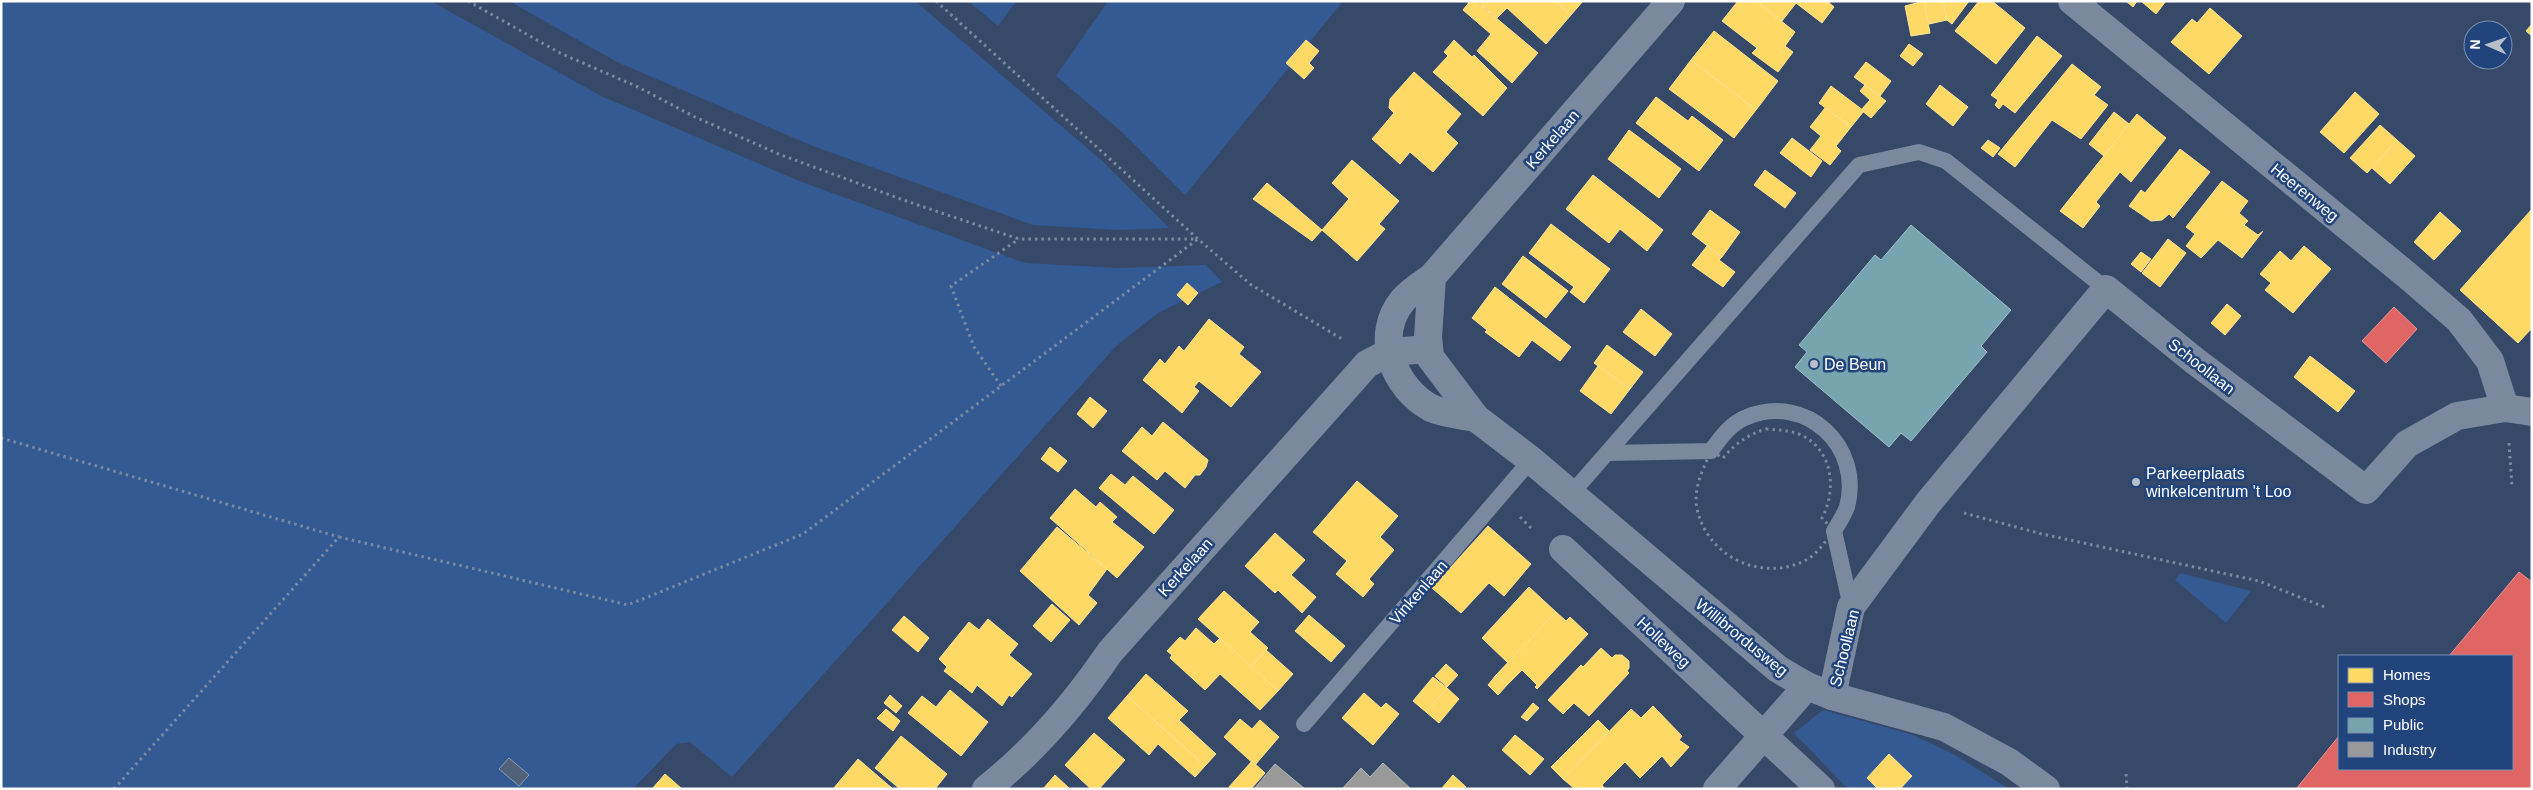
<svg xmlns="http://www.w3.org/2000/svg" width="2533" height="790" font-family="Helvetica,sans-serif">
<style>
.green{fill:#345a94}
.homes{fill:#ffd966;stroke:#ffe494}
.shops{fill:#e06666;stroke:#e99494}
.public{fill:#76a5af;stroke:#9fc0c7}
.industry{fill:#999;stroke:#b8b8b8}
.building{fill:#52617a;stroke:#8f9aad}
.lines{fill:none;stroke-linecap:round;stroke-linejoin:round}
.path{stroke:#7b899f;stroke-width:3;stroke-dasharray:2.5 4;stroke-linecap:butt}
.service{stroke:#7b899f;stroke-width:16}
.minor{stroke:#7b899f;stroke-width:28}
.poi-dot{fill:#b9bfca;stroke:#21447d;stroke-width:2}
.labels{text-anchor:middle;stroke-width:5;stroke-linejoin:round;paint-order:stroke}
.street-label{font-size:16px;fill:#fff;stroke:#21447d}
.poi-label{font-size:16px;fill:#fff;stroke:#21447d;text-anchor:start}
</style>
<rect width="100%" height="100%" fill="#364968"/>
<!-- green -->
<g class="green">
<path d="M1,1H431L601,96L799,181L1025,263L1118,268L1206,265L1222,282L1158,313L1116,346L732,777L690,742L676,744L633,789H1Z"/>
<path d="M509,1H915L1101,160L1169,228L1118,230L1033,225L813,146L617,62Z"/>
<path d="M968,1H1016L998,26Z"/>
<path d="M1108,1H1343L1185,195L1123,133L1056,76Z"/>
<path d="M2180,573L2251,591L2226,623L2175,580Z"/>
<path d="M1823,710L1913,735L1955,755L2009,789H1848L1794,733Z"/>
</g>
<!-- homes -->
<g class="homes">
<path d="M1470,1H1476L1483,7L1538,53L1512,83L1477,51L1491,34L1463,10Z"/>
<path d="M1477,1H1556L1571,15L1546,44L1507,8L1497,18Z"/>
<path d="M1556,1H1583L1571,15Z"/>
<path d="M1738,1H1756L1795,32L1785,46L1793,52L1778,72L1752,53L1757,48L1722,21Z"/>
<path d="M1756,1H1827L1834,7L1822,23L1796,3L1782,21Z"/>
<path d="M1924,1H1942L1947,20L1929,24Z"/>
<path d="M1924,1L1930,33L1911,36L1905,6Z"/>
<path d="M1969,1L1952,24L1947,20L1943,1Z"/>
<path d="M1979,1H1992L2025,28L1996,64L1955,31Z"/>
<path d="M2126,1H2137L2133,7Z"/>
<path d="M2141,1H2166L2156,14Z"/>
<path d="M2210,8L2242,36L2209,74L2171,42L2192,19L2197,23Z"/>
<path d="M2532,24V36L2526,31Z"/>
<path d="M1714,31L1778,81L1756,110L1691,60Z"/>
<path d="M2037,36L2062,56L2015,113L2003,104L1999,109L1995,105L1998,100L1991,95Z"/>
<path d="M1306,40L1319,51L1309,63L1314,68L1304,79L1286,63Z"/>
<path d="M1454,40L1472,57L1474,55L1507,88L1483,116L1433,72L1448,56L1444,52Z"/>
<path d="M1909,44L1923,54L1913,66L1900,56Z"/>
<path d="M1691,60L1756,110L1734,138L1669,89Z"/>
<path d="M1866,62L1891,81L1880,96L1854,77Z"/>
<path d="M2072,64L2101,87L2094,95L2108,105L2081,139L2052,120L2015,167L1998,154Z"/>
<path d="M1414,72L1461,114L1446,132L1458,143L1433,172L1410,152L1400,164L1372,139L1394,113L1389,108L1390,99Z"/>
<path d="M1865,85L1886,101L1871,118L1861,110L1870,100L1860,91Z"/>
<path d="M1940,85L1968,107L1953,126L1926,104Z"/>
<path d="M1831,86L1864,111L1851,127L1819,103Z"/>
<path d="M2355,92L2379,114L2344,153L2320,132Z"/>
<path d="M1656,97L1688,121L1692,116L1723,140L1699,171L1636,123Z"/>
<path d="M1825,108L1851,127L1836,146L1841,151L1830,165L1810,150L1821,136L1810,127Z"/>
<path d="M2114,112L2129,124L2104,156L2089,144Z"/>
<path d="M2137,114L2166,138L2131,182L2120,172L2096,202L2100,206L2083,228L2060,211Z"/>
<path d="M2380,125L2397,140L2367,173L2350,158Z"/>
<path d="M1629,130L1681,169L1659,198L1608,159Z"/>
<path d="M1792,138L1822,161L1811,177L1780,153Z"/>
<path d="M1988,140L2000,148L1993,157L1981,148Z"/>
<path d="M2397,140L2415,156L2390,184L2372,168Z"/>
<path d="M2180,149L2210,172L2173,218L2169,214L2162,220L2151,221L2129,206L2141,190L2145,193Z"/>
<path d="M1352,160L1399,201L1379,224L1385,229L1357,261L1322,230L1349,199L1332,183Z"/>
<path d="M1765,170L1796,193L1785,208L1754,185Z"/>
<path d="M1593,175L1663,230L1647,251L1620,229L1609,243L1566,209Z"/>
<path d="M2222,181L2248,201L2239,213L2248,221L2244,225L2258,235L2263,231L2242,258L2218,240L2201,258L2186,246L2195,234L2186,227Z"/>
<path d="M1267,183L1322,230L1312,241L1253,199Z"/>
<path d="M2532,209V328L2518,343L2460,290Z"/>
<path d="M1710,210L1740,232L1722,257L1692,234Z"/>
<path d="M2440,212L2461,231L2434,260L2414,242Z"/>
<path d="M1551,224L1610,269L1584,303L1570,292L1574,287L1529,253Z"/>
<path d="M2168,239L2186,253L2160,287L2142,273Z"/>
<path d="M1707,246L1722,257L1719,260L1735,272L1723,287L1692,265Z"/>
<path d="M2304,246L2331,269L2293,313L2265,290L2271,283L2260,274L2280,251L2291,261Z"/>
<path d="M2141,252L2151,259L2141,272L2131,264Z"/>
<path d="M1523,256L1568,291L1546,318L1502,284Z"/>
<path d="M1187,283L1198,293L1188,305L1177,295Z"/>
<path d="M1495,287L1571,347L1560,361L1532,340L1519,357L1485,332L1487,330L1472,318Z"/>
<path d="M2227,304L2241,316L2225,335L2211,323Z"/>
<path d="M1641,309L1672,334L1655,356L1623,332Z"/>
<path d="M1209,319L1244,347L1239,354L1261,372L1231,407L1199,381L1194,387L1199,391L1182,413L1143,380L1160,359L1165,364L1179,346L1184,351Z"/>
<path d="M1607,345L1643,372L1630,389L1594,363Z"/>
<path d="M2310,356L2355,391L2338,412L2294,377Z"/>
<path d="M1598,366L1630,389L1611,414L1580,391Z"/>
<path d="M1090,397L1107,411L1093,428L1077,414Z"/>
<path d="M1163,422L1208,460L1206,467L1200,475H1195L1185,488L1165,471L1157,480L1122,451L1142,427L1152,436Z"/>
<path d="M1050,447L1067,461L1058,472L1041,459Z"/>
<path d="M1111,474L1125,485L1133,476L1174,510L1154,534L1099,488Z"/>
<path d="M1357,481L1398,516L1380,537L1394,550L1369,579L1374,584L1363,597L1336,574L1347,561L1313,532Z"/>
<path d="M1075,489L1096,507L1100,502L1117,517L1112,522L1144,547L1117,578L1050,518Z"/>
<path d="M1488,526L1531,564L1504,596L1489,583L1461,613L1432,588Z"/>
<path d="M1057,527L1107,569L1088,595L1097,603L1079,625L1020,571Z"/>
<path d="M1275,533L1305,560L1291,575L1316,597L1302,613L1278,590L1275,593L1245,566Z"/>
<path d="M1529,587L1556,612L1508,663L1482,638Z"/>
<path d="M1224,591L1259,622L1250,632L1268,648L1251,667L1198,619Z"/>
<path d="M1052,604L1070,620L1051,642L1033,626Z"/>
<path d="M1556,612L1566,621L1570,617L1588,634L1537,689L1535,687L1537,685L1522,670L1507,685L1496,675Z"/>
<path d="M1309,615L1345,646L1331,662L1295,631Z"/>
<path d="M904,616L929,638L918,652L892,630Z"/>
<path d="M988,619L1018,644L1009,655L1032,674L1012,697L1009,695L1002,706L977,685L972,693L944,671L947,667L939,659L969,622L979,630Z"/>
<path d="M1196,628L1214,644L1220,638L1278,691L1260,710L1220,674L1205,690L1170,658L1172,655L1167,651L1180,637L1185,641Z"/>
<path d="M1601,648L1612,658L1615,655H1622L1629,661V668L1627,671L1629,673L1589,716L1574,703L1563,714L1548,700L1581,665L1583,667Z"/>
<path d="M1266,650L1293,674L1278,691L1251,667Z"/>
<path d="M1446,664L1458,675L1447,687L1435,676Z"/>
<path d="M1146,674L1188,711L1179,720L1216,754L1205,766L1127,696Z"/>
<path d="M1496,675L1507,685L1498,695L1488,685Z"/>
<path d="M1433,677L1447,688L1426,712L1413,701Z"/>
<path d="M1447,688L1459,699L1439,723L1426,712Z"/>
<path d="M950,690L988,722L961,756L908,713L922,696L936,707Z"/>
<path d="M1364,693L1381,708L1386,703L1399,714L1373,745L1342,718Z"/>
<path d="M890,695L902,706L896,713L884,703Z"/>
<path d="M1127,696L1205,766L1195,777L1158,744L1149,755L1108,718Z"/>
<path d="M1533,703L1539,708L1527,721L1521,717Z"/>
<path d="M1653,706L1682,736L1679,740L1689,747L1671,767L1662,756L1640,778L1625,762L1602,785L1605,789H1575L1563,779L1631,709L1641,718Z"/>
<path d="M886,709L900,721L893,731L877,718Z"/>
<path d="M1240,719L1252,729L1260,720L1279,737L1255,765L1224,737Z"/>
<path d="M1598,720L1609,731L1563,779L1551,767Z"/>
<path d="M1094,733L1125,760L1099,789H1091L1065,765Z"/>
<path d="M1515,735L1544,759L1530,775L1502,750Z"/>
<path d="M901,736L947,774L935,789H900L875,768Z"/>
<path d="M1889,754L1912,776L1900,789H1878L1867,778Z"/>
<path d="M858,759L893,789H833Z"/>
<path d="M1252,761L1265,773L1251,789H1230L1229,787Z"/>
<path d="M665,774L681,788V789H652Z"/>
<path d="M1055,775L1070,789H1043Z"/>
<path d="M1453,775L1466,787L1465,789L1442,788Z"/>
</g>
<!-- shops -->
<g class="shops">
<path d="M2394,307L2417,329L2386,363L2362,341Z"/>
<path d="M2519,572L2532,582V789H2296L2339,736V769H2512V656H2449Z"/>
</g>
<!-- public -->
<path class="public" d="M1911,225L2011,310L1981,346L1987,352L1911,441L1901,433L1889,447L1795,367L1807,352L1799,345L1875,255L1881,260Z"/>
<!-- industry -->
<g class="industry">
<path d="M1383,763L1411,789H1342L1361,768L1370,777Z"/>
<path d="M1275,764L1305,789H1254Z"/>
</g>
<!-- building -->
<path class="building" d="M509,758L529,775L519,786L499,769Z"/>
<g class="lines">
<!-- path -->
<g class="path">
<path d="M468,1L560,53L638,87L695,117L781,155L909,202L1019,239H1196"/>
<path d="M936,1L1198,239L1250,284L1342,339"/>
<path d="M1001,386L974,347L951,286L1019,239"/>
<path d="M1766,429C1778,430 1790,430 1801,435C1833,450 1837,490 1822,518L1834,531C1827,539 1818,553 1808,559C1765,583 1708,559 1697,509C1693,488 1703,469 1711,451L1723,458C1736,443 1747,435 1766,429Z"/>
<path d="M1,438L339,537"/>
<path d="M2509,443L2512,487"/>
<path d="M1964,513L2042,534L2259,581L2327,608"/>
<path d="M1520,517L1533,530"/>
<path d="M2126,774L2127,789"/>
<path d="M114,789L339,537L628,605L803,534L1198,239"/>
</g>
<!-- service -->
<g class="service">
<path d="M1608,453L1711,451C1721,437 1731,423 1747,417C1806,393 1863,446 1847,507C1844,515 1839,523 1834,531L1851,607"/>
<path d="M1571,494L1859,165L1919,152L1946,161L2106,289"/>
<path d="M1304,724L1531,460"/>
</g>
<!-- minor -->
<g class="minor">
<path d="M2072,1L2408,276L2459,320L2490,361L2505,408"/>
<path d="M1432,277L1428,337L1430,357L1476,418L1531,460L1778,669L1807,686L1832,696L1944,727L2009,762L2046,789"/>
<path d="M1476,418C1462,415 1444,414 1431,408C1394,388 1373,336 1403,300C1411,291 1422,284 1432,277L1671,1"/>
<path d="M1563,549L1821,789"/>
<path d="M1832,696L1851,607L1928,503L2106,289L2195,361L2366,490L2407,444L2457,416L2505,408L2532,412"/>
<path d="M986,789C1034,751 1076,702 1110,652L1367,364L1390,352L1429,349"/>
<path d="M1717,789L1807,686"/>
</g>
</g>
<!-- markers -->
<g class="poi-dot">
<circle cx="1814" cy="364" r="5"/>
<circle cx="2136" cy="482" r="5"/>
</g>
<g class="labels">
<!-- street labels -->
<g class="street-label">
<text transform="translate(1552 139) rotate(-49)" y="6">Kerkelaan</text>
<text transform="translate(2305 192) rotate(39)" y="6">Heerenweg</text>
<text transform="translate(2202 366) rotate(38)" y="6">Schoollaan</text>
<text transform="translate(1185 567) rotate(-48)" y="6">Kerkelaan</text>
<text transform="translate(1418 592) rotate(-49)" y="6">Vinkenlaan</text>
<text transform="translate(1742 637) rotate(39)" y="6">Willibrordusweg</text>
<text transform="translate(1664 642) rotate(43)" y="6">Holleweg</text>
<text transform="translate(1844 648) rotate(-76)" y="6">Schoollaan</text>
</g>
<!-- poi labels -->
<g class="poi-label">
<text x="1824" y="370">De Beun</text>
<text x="2146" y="479">Parkeerplaats<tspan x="2146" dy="18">winkelcentrum 't Loo</tspan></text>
</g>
</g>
<!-- border -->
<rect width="2533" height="790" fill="none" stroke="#ffffff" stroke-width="5"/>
<!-- legend -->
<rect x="2338" y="655" width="175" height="115" fill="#21447d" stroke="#7a8fb1"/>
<rect x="2348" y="668" width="25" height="15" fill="#ffd966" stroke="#7a8fb1"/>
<text x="2383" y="680" font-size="15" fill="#ffffff">Homes</text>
<rect x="2348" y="692" width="25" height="15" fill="#e06666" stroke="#7a8fb1"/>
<text x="2383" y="705" font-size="15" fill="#ffffff">Shops</text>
<rect x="2348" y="718" width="25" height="15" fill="#76a5af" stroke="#7a8fb1"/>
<text x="2383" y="730" font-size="15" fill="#ffffff">Public</text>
<rect x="2348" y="742" width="25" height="15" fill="#999999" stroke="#7a8fb1"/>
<text x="2383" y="755" font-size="15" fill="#ffffff">Industry</text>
<!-- north arrow -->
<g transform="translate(2488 45) rotate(272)"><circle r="24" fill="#21447d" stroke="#7a8fb1"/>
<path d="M0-4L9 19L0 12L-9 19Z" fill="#b9bfca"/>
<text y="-8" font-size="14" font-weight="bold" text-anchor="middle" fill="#ffffff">N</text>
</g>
</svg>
